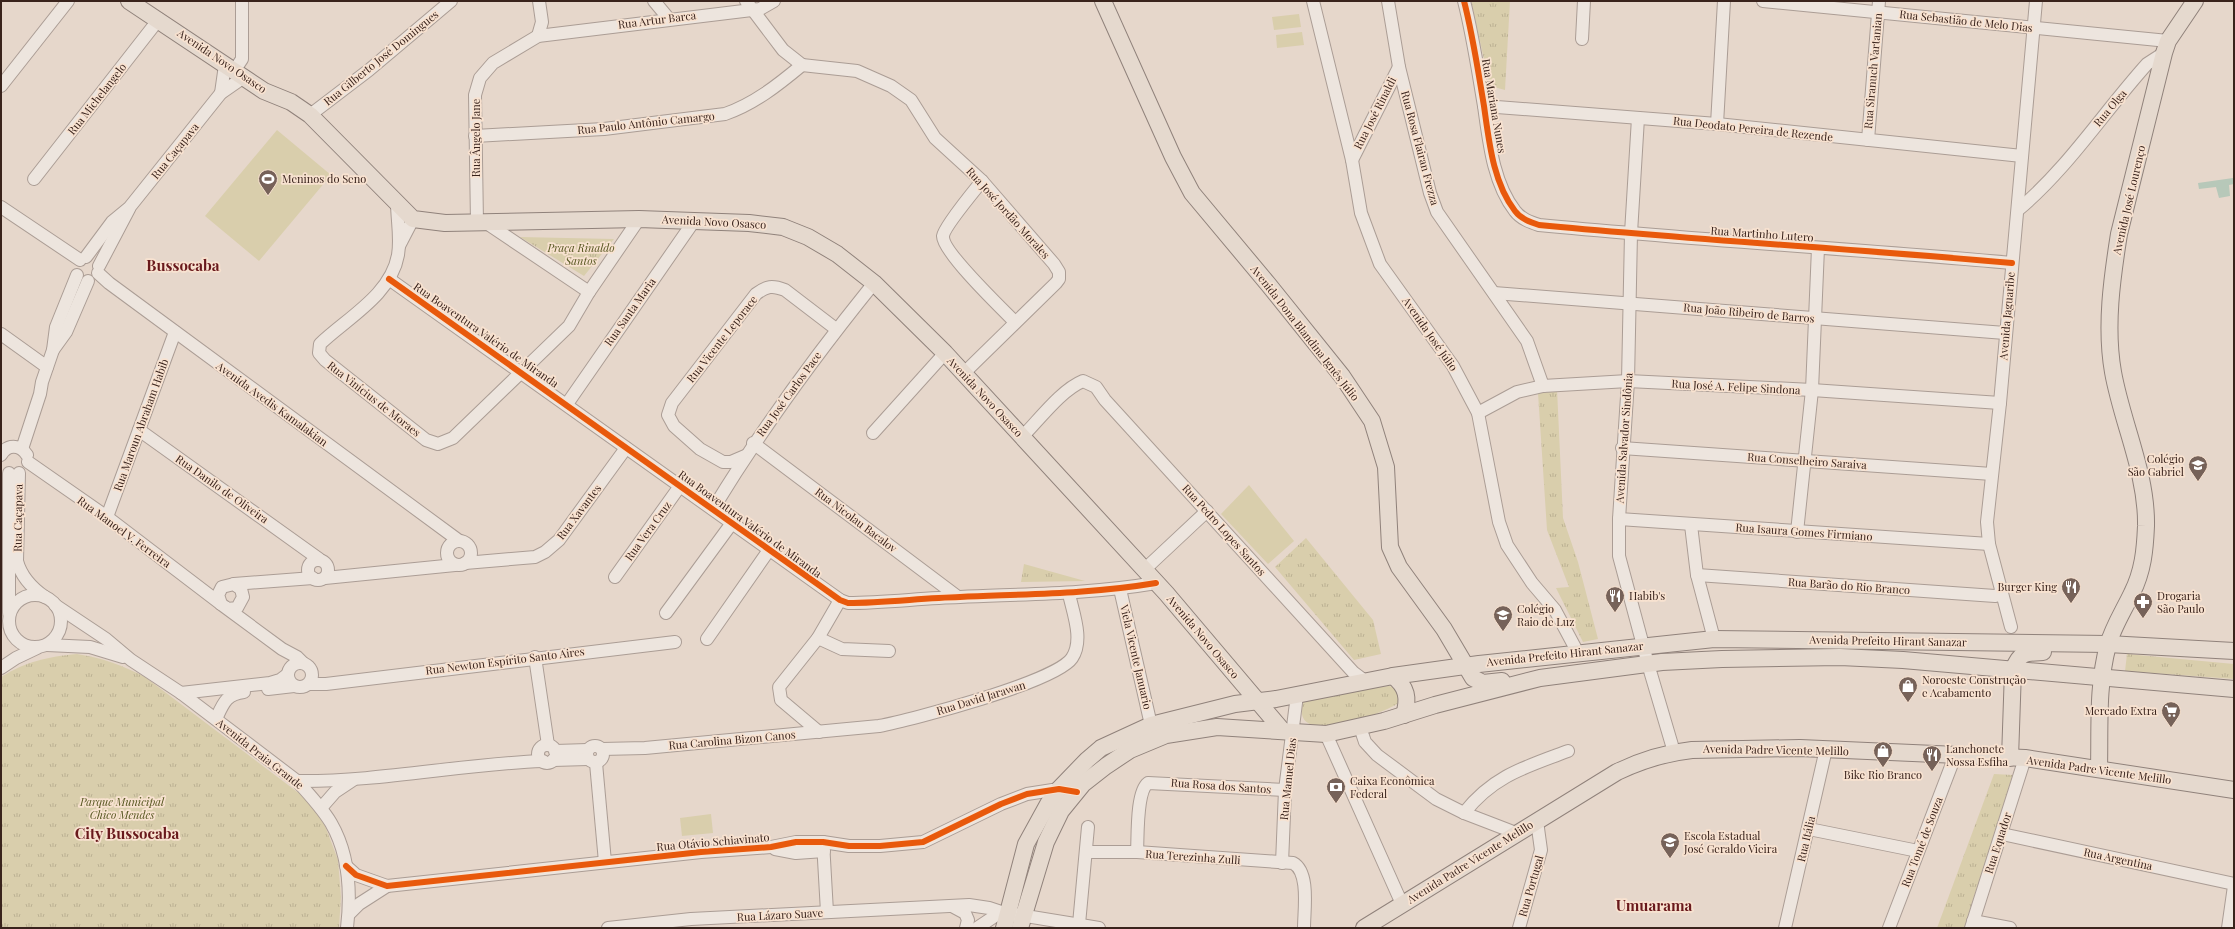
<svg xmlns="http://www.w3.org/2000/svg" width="2235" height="929" font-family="'Playfair Display',serif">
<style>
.grass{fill:url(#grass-tufts)}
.garden{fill:#d9ceac}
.water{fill:#b7c8b9}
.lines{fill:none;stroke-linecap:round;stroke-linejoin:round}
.minor-casing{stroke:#ab9d95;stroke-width:14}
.major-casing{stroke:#90827b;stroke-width:18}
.minor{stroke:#ede5de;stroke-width:12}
.major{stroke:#e5d9ce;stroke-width:16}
.cycleway-casing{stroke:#f8e2d0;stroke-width:8}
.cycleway{stroke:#e8590c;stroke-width:6}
.labels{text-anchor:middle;stroke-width:3.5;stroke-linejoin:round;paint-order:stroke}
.street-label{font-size:11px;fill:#39231c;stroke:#f8e2d0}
.poi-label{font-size:11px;fill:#39231c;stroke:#f8e2d0;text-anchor:start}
.park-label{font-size:11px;font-style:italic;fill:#575721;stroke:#f8e2d0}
.district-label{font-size:15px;font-weight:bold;fill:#69191c;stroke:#f8e2d0}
</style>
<defs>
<pattern id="grass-tufts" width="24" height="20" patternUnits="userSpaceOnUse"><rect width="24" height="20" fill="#d9ceac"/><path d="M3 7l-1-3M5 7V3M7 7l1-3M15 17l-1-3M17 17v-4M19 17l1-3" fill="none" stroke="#bbb193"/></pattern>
</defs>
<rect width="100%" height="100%" fill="#e6d7cb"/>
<!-- grass -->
<g class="grass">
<path d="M1471,1H1510L1505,90L1490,86Z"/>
<path d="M520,237L614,239L584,276Z"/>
<path d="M1557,389L1563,518L1578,562L1598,639L1583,642L1556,588L1569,587L1547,530L1538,393Z"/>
<path d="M1306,538L1373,620L1381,654L1354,660L1275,567Z"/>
<path d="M1024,564L1085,581L1021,582Z"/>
<path d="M77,654C102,658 122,665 145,677L304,797L324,823L338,860L341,897L339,928H1V677C27,661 47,657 77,654Z"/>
<path d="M2127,654L2234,664V679L2125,671Z"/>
<path d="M1389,686L1397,688L1400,700L1397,704C1377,716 1283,751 1305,697Z"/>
<path d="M1994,774L2013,775L1964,928H1937Z"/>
</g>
<!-- garden -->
<g class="garden">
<path d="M1299,14L1301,27L1274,30L1272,17Z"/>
<path d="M1302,32L1304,45L1277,48L1276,35Z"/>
<path d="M277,130L331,175L259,261L205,216Z"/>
<path d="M1249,485L1294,541L1268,564L1221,514Z"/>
<path d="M711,814L713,833L682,836L680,818Z"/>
</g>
<!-- water -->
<path class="water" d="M2233,178L2234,184L2229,185L2230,196L2219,198L2216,187L2199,189L2198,183Z"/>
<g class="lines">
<defs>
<g id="minor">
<path d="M654,1L669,19"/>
<path d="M746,1L783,50L802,65"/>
<path d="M1313,1L1352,160L1361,213L1380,264L1453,366L1478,413L1499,522L1507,545L1532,583L1555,610L1578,653"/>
<path d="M1388,1L1399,67L1430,193L1437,212L1527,341L1543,386"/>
<path d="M1464,1C1473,36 1478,71 1484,106C1489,141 1493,183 1515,211C1521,219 1530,222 1539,225C1696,240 1854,249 2012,263"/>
<path d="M1763,1L2168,41"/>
<path d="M538,36L542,22L539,1"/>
<path d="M1582,39L1584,1"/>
<path d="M802,65L857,71L891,86L911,100L935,138L982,181L1054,264L1059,272V279L1056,283L964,373"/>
<path d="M234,71L242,59V1"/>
<path d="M1,86L68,1"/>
<path d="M221,93L225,65"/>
<path d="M1484,106L1717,124L2022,156"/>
<path d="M310,115L369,70L451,1"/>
<path d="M1638,118L1631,233L1628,381L1619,519V556L1648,664L1674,752"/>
<path d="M1717,124L1724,1"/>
<path d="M475,136L604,129L725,114C754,104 778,85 802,65"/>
<path d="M1868,140L1879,1"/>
<path d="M1352,160L1399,67"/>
<path d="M34,179L159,19"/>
<path d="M982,181C974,191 944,227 943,236C942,251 1002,309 1015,322"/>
<path d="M397,202C397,220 401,238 398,255C391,295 347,318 320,344L319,353L325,360L426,440L438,444L453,438L569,326L589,292L639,219"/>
<path d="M1,207L80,260"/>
<path d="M2018,210C2068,168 2103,113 2147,64L2164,53"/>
<path d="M477,223L475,95L480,78L493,63L538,36L760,9L774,1"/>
<path d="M488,224L589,292"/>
<path d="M399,246L413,219"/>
<path d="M86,257L112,222L129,208L221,93L244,77"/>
<path d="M99,266L129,209"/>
<path d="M98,273L109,283L458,540"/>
<path d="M389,279L840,600L848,603C885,603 922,598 960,597C1026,594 1091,594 1156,583"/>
<path d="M1494,293L2005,333"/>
<path d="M1,334L47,367"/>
<path d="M53,350L66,332L88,281"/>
<path d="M567,404L694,221"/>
<path d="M1478,413L1517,392L1543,386L1628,381L1812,390L2000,403"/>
<path d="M139,430L319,559"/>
<path d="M873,433L945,353"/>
<path d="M1022,437C1039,420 1061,390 1083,381L1096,387L1105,400L1353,672L1365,681"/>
<path d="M753,443L958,597"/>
<path d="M1622,448L1992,474"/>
<path d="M22,449L40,394L42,382L53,350L56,327L77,275"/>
<path d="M1,455C7,444 20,444 27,455"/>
<path d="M745,456L731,462H723L700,449L674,426L668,415L672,403L756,294C767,286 772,285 785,290L836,329"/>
<path d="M28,462L107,517L221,604"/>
<path d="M9,473V613"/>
<path d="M19,473L17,561C21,576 32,588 45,597"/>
<path d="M713,509C761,430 815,356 874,283"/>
<path d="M107,517L175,332"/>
<path d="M1619,519L1989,544"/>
<path d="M1691,525L1697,575L1714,639"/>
<path d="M1797,532L1812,390L1818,248"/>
<circle cx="459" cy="553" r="12"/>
<circle cx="318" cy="570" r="10"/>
<path d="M465,563L535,557L545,552L559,540L626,448"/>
<path d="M1144,570L1207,511"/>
<path d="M1697,575L1995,596L2001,594"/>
<path d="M615,577L680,486"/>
<path d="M325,578L455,565"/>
<path d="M234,584L313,578"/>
<path d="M1120,589L1151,725"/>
<circle cx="35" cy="621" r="26"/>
<path d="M55,605L106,639L131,660L181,693L297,781C309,794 322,808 331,823C349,854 351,894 347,928"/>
<path d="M228,609L237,608L243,597L241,589L234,584L222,587L218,595L221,604L282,649L297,657L303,663"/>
<path d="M666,613L732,523"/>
<path d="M2011,627L1989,544L1987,522L2000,403L2036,1"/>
<path d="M818,638L842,649L889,651"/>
<path d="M707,639L769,550"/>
<path d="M47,645L90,647L123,657"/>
<path d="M535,657L548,745"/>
<circle cx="300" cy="675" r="12"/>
<path d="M1,668L16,658L37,648"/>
<path d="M309,684H326L675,642"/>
<path d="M268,689L294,686"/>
<path d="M181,693L270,683L280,680L288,674"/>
<path d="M216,719C223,704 226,694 244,692"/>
<path d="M1360,727L1365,742L1377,755L1436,799L1464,813L1516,833"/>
<path d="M819,732L781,700L779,687L818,638L840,600"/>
<path d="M1326,734L1402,904"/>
<circle cx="547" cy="754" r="9"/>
<circle cx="595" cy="754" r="8"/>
<path d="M602,749L645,748L879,726C911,720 1056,682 1072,658C1084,640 1073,613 1069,594"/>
<path d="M555,751L588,750"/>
<path d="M553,760L588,759"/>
<path d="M596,763L605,862"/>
<path d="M297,781C379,782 461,764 543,761"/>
<path d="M321,808L335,792L353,780"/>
<path d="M1464,813C1493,776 1525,767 1568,751"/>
<path d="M1809,829L1918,851"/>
<path d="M2002,834L2234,884"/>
<path d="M823,842L827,912"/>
<path d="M775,849L796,853L824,851"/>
<path d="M1087,852H1137L1293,863C1310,872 1304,910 1304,928"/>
<path d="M1137,852C1138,837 1136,792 1148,783L1285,790"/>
<path d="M1282,863L1285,790L1297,695"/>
<path d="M346,866L356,875L387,886L701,852L771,847L796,842H823L849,846H880L923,842L1001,804L1027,794L1059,789"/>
<path d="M952,906L965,913L968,920L966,928"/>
<path d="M349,914L359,904L387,886"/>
<path d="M1973,921L2010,928"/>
<path d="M1079,924L1088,827"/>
<path d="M608,928L691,919L969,905L989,908L1001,912L1099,928"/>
<path d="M977,928L1001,912"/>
<path d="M1519,928L1541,850L1537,821"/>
<path d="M1785,928L1826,749"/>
<path d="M1889,928L1955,756"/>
<path d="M1971,928L2025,758"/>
<path d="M2228,928L2234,886"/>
</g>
<g id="major">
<path d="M129,1L264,91L291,102L310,115L413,219L445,223L639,219L749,223L783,227L808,237L837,254L874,283L945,353L1166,593L1282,730"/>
<path d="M1103,1L1173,157L1192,193L1268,284L1342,376L1372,421L1386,467L1390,547L1399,567L1444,629L1473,678L1483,683L1502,681"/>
<path d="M1393,676C1407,687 1409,698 1404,715"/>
<path d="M2010,758L2013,670C2020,652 2024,653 2043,652"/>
<path d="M2099,769C2100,727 2097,686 2108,645C2113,627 2124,610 2132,593C2143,571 2145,550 2146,526C2147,473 2122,423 2113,372C2105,327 2112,278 2119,234L2164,53L2168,41L2195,1"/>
<path d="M1004,928L1026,844L1048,804L1059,789L1087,760L1101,748L1151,725L1235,704L1276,699L1393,676L1479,664L1714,639L2108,644L2234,651"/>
<path d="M1020,928L1046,842L1061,811L1083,784L1106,766L1130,750L1166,735L1217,727L1326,734L1384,721L1435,705L1540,678L1662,662L1722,659L1840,657L1903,660L2234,689"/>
<path d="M1364,928L1617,772C1642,760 1664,753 1692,750L1800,748L2025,758L2234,790"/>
</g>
</defs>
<!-- minor casing -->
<use href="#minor" class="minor-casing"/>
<!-- major casing -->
<use href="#major" class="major-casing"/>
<!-- minor -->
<use href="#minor" class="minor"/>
<!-- major -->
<use href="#major" class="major"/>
<defs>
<g id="cycleway">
<path d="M1464,1C1473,36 1478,71 1484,106C1489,141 1493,183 1515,211C1521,219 1530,222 1539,225C1696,240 1854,249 2012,263"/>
<path d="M389,279L840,600L848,603C885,603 922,598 960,597C1026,594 1091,594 1156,583"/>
<path d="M346,866L356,875L387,886L701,852L771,847L796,842H823L849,846H880L923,842L1001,804L1027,794L1059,789L1077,792"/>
</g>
</defs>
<!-- cycleway casing -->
<use href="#cycleway" class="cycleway-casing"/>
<!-- cycleway -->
<use href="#cycleway" class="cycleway"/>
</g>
<!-- icons -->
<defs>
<symbol id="stadium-pin" viewBox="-11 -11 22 30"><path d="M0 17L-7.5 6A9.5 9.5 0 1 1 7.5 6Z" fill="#766259" stroke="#f8e2d0"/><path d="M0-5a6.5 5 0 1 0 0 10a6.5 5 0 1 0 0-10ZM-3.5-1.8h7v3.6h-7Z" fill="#fff"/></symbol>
<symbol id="school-pin" viewBox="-11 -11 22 30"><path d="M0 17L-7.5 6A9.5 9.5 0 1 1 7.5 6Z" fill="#766259" stroke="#f8e2d0"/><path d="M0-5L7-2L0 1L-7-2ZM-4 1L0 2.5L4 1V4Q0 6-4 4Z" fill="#fff"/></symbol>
<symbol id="restaurant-pin" viewBox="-11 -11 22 30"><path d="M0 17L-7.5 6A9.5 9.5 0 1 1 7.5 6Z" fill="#766259" stroke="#f8e2d0"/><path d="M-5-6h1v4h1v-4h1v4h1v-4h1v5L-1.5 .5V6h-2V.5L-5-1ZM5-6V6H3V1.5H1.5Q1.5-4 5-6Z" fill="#fff"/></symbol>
<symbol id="pharmacy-pin" viewBox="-11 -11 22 30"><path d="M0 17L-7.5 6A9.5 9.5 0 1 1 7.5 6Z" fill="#766259" stroke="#f8e2d0"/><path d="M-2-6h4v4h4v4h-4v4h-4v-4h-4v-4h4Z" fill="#fff"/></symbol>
<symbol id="shop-pin" viewBox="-11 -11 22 30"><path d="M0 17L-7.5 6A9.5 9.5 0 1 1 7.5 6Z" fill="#766259" stroke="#f8e2d0"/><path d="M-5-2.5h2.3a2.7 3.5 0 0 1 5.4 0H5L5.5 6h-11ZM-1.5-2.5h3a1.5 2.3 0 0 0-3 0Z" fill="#fff"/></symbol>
<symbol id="supermarket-pin" viewBox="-11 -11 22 30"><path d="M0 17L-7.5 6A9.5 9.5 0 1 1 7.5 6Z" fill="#766259" stroke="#f8e2d0"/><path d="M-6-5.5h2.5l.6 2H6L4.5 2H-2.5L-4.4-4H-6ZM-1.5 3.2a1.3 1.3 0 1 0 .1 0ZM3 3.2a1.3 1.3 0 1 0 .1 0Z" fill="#fff"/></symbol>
<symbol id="bank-pin" viewBox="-11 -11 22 30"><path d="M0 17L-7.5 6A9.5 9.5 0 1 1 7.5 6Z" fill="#766259" stroke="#f8e2d0"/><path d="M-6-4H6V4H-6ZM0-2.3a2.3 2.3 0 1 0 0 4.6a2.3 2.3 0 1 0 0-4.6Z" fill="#fff"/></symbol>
</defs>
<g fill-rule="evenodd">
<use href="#stadium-pin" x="257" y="168" width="22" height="30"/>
<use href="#school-pin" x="2187" y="454" width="22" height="30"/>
<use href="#restaurant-pin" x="2060" y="576" width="22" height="30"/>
<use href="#restaurant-pin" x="1604" y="585" width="22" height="30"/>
<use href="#pharmacy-pin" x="2132" y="591" width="22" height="30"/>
<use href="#school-pin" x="1492" y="604" width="22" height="30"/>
<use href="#shop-pin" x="1897" y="675" width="22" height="30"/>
<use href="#supermarket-pin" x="2160" y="700" width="22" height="30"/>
<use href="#shop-pin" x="1872" y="740" width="22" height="30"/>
<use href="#restaurant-pin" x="1921" y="744" width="22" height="30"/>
<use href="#bank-pin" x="1325" y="776" width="22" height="30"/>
<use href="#school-pin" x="1659" y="831" width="22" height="30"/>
</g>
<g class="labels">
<!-- street labels -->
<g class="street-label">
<text transform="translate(657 20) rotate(-7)" y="4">Rua Artur Barca</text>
<text transform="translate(1966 21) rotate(6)" y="4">Rua Sebastião de Melo Dias</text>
<text transform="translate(381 58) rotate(-39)" y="4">Rua Gilberto José Domingues</text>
<text transform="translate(222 61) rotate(34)" y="4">Avenida Novo Osasco</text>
<text transform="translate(1873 71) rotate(-85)" y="4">Rua Siranuch Vartanian</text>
<text transform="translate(97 99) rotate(-52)" y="4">Rua Michelangelo</text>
<text transform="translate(1494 106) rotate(80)" y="4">Rua Mariana Nunes</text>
<text transform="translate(2110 108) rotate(-50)" y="4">Rua Olga</text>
<text transform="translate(1375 113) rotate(-63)" y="4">Rua José Rinaldi</text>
<text transform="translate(646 123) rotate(-6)" y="4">Rua Paulo Antônio Camargo</text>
<text transform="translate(1753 129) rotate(6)" y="4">Rua Deodato Pereira de Rezende</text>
<text transform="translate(476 138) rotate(-90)" y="4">Rua Ângelo Jane</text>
<text transform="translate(1420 148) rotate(75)" y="4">Rua Rosa Flairan Frezza</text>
<text transform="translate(175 151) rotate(-51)" y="4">Rua Caçapava</text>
<text transform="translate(2129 200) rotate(-77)" y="4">Avenida José Lourenço</text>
<text transform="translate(1008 213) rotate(48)" y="4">Rua José Jordão Morales</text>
<text transform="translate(714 222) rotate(3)" y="4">Avenida Novo Osasco</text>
<text transform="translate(1762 234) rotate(4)" y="4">Rua Martinho Lutero</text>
<text transform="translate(630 312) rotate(-55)" y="4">Rua Santa Maria</text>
<text transform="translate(1749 313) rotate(5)" y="4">Rua João Ribeiro de Barros</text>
<text transform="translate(2007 316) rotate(-85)" y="4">Avenida Jaguaribe</text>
<text transform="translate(1305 333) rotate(52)" y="4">Avenida Dona Blandina Ignês Júlio</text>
<text transform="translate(1430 334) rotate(55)" y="4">Avenida José Júlio</text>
<text transform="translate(486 335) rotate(35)" y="4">Rua Boaventura Valério de Miranda</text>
<text transform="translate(722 339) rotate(-52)" y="4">Rua Vicente Leporace</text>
<text transform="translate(1736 387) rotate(3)" y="4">Rua José A. Felipe Sindona</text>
<text transform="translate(789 394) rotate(-54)" y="4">Rua José Carlos Pace</text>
<text transform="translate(985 397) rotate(47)" y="4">Avenida Novo Osasco</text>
<text transform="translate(374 399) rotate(38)" y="4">Rua Vinícius de Moraes</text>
<text transform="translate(272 404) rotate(36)" y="4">Avenida Avedis Kamalakian</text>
<text transform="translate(141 425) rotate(-70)" y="4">Rua Maroun Abraham Habib</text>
<text transform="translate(1624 438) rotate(-86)" y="4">Avenida Salvador Sindônia</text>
<text transform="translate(1807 461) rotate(4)" y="4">Rua Conselheiro Saraiva</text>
<text transform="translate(222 489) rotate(35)" y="4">Rua Danilo de Oliveira</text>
<text transform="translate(579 512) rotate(-53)" y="4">Rua Xavantes</text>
<text transform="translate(18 518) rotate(-89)" y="4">Rua Caçapava</text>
<text transform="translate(856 520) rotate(37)" y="4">Rua Nicolau Bacalov</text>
<text transform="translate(750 524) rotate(36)" y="4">Rua Boaventura Valério de Miranda</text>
<text transform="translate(1224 530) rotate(48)" y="4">Rua Pedro Lopes Santos</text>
<text transform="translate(648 531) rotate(-54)" y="4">Rua Vera Cruz</text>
<text transform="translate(124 532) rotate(36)" y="4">Rua Manoel V. Ferreira</text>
<text transform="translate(1804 532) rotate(4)" y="4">Rua Isaura Gomes Firmiano</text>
<text transform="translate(1849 586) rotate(4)" y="4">Rua Barão do Rio Branco</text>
<text transform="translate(1203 637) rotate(50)" y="4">Avenida Novo Osasco</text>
<text transform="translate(1888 641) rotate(1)" y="4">Avenida Prefeito Hirant Sanazar</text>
<text transform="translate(1565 654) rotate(-6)" y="4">Avenida Prefeito Hirant Sanazar</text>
<text transform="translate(1136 657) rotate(77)" y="4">Viela Vicente Januario</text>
<text transform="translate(505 661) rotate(-7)" y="4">Rua Newton Espírito Santo Aires</text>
<text transform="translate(981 698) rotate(-17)" y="4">Rua David Jarawan</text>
<text transform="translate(732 740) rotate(-5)" y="4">Rua Carolina Bizon Canos</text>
<text transform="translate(1776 750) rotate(1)" y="4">Avenida Padre Vicente Melillo</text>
<text transform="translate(260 754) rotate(38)" y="4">Avenida Praia Grande</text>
<text transform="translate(2099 770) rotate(8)" y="4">Avenida Padre Vicente Melillo</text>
<text transform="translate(1288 779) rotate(-84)" y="4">Rua Manuel Dias</text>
<text transform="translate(1221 786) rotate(4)" y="4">Rua Rosa dos Santos</text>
<text transform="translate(1806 839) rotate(-77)" y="4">Rua Itália</text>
<text transform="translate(713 842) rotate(-5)" y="4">Rua Otávio Schiavinato</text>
<text transform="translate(1922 842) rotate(-69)" y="4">Rua Tomé de Souza</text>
<text transform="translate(1998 843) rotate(-72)" y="4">Rua Equador</text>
<text transform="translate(1193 857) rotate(4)" y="4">Rua Terezinha Zulli</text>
<text transform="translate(2118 859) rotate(12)" y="4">Rua Argentina</text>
<text transform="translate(1470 862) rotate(-32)" y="4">Avenida Padre Vicente Melillo</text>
<text transform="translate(1531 886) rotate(-74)" y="4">Rua Portugal</text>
<text transform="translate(780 915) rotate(-3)" y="4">Rua Lázaro Suave</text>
</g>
<!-- poi labels -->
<g class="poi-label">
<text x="282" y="183">Meninos do Seno</text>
<text x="2184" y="463" text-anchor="end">Colégio<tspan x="2184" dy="13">São Gabriel</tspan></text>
<text x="2057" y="591" text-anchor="end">Burger King</text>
<text x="1629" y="600">Habib's</text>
<text x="2157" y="600">Drogaria<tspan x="2157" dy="13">São Paulo</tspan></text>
<text x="1517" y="613">Colégio<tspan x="1517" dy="13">Raio de Luz</tspan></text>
<text x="1922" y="684">Noroeste Construção<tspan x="1922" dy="13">e Acabamento</tspan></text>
<text x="2157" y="715" text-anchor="end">Mercado Extra</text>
<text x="1946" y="753">Lanchonete<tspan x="1946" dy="13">Nossa Esfiha</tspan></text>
<text x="1883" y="779" text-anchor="middle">Bike Rio Branco</text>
<text x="1350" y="785">Caixa Econômica<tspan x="1350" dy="13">Federal</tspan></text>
<text x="1684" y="840">Escola Estadual<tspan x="1684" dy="13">José Geraldo Vieira</tspan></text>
</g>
<!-- park labels -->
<g class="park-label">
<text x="581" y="252">Praça Rinaldo<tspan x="581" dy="13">Santos</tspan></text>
<text x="122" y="806">Parque Municipal<tspan x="122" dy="13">Chico Mendes</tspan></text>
</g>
<!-- district labels -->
<g class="district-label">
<text x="183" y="271">Bussocaba</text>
<text x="127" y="839">City Bussocaba</text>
<text x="1654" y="911">Umuarama</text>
</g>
</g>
<!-- border -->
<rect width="2235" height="929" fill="none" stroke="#39231c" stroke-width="4"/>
</svg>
